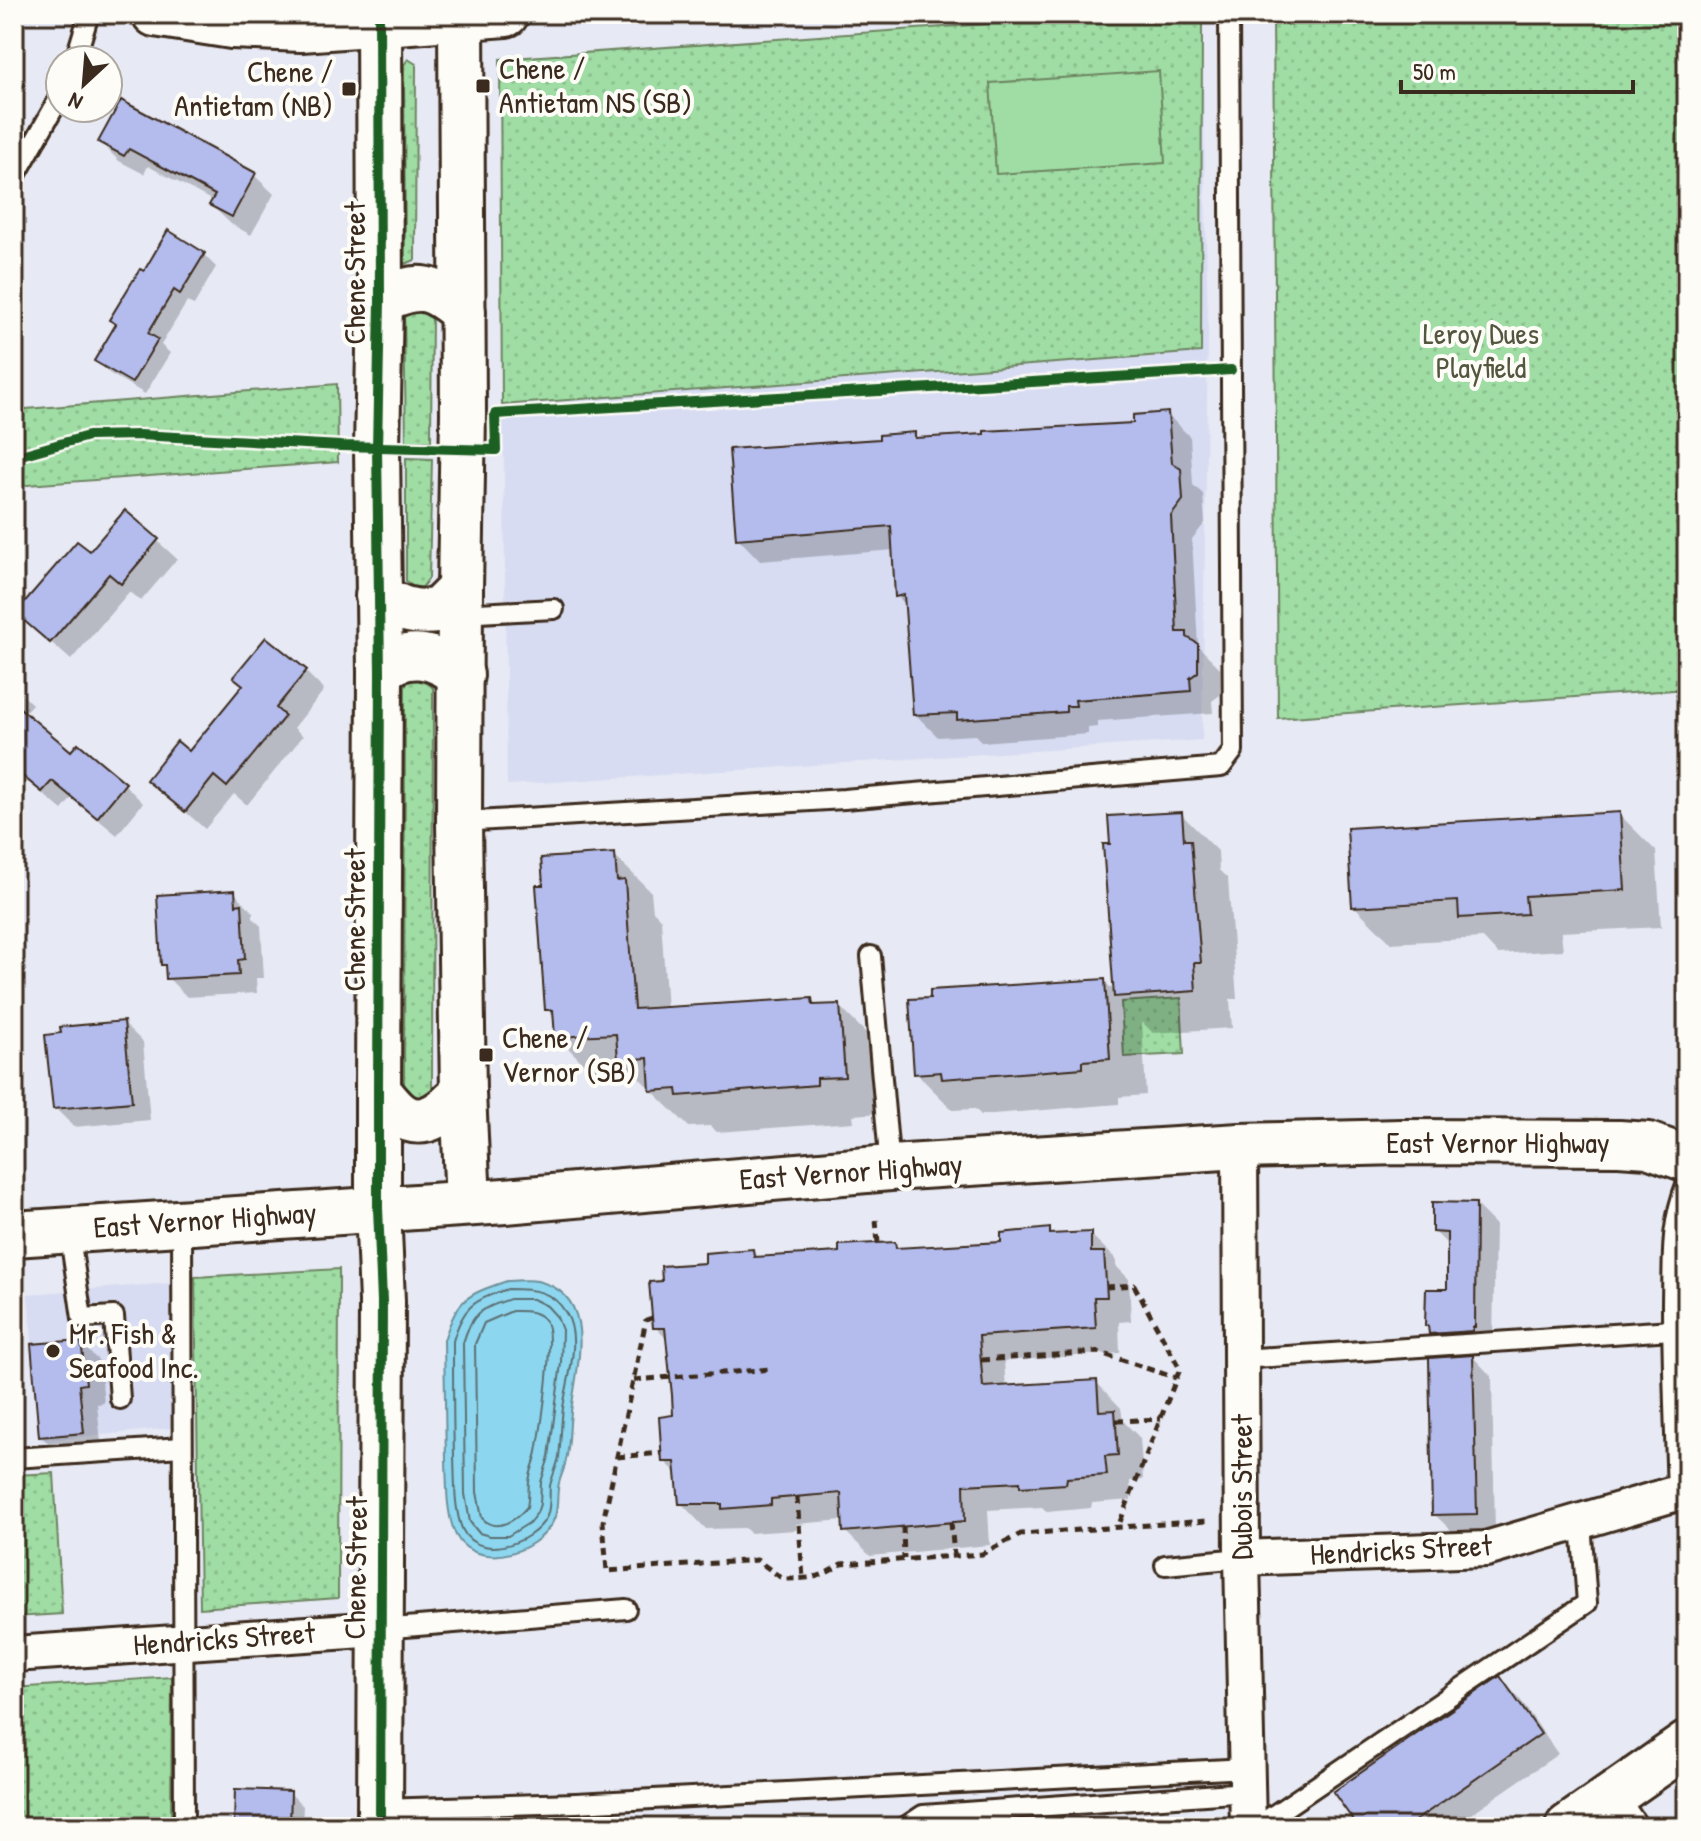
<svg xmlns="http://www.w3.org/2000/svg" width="1701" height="1841" font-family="'Patrick Hand',sans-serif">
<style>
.built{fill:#d7dcf2}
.green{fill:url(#green-dots);stroke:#6d8461;stroke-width:2}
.pitch{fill:#9fdda4;stroke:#6d8461;stroke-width:2}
.water{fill:#8dd6ef;stroke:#6c919b;stroke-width:2}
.shadow{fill:#0003}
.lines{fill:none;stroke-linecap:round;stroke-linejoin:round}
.shore{stroke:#5c6f72;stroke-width:2}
.building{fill:#b3bced;stroke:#3b2a1e;stroke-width:2}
.lane-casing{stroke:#3b2a1e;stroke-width:24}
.street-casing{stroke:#3b2a1e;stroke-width:40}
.secondary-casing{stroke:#3b2a1e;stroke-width:50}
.primary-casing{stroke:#3b2a1e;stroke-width:50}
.path{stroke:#3b2a1e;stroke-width:5;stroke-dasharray:8 6;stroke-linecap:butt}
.lane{stroke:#fdfcf7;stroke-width:18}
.street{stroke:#fdfcf7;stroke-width:34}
.secondary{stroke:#fdfcf7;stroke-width:44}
.primary{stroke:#fdfcf7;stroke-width:44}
.cycleway-casing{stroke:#fdfcf7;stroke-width:15}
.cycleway{stroke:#1b5e20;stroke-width:10}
.poi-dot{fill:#3b2a1e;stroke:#fdfcf7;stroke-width:3}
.labels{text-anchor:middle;stroke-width:8;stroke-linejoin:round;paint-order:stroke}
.poi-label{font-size:30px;fill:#3b2a1e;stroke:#fdfcf7;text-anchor:start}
.street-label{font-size:30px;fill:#3b2a1e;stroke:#fdfcf7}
.park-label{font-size:30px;fill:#545740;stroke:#fdfcf7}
</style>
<defs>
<pattern id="green-dots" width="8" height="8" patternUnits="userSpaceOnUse" patternTransform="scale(2)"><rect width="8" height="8" fill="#9fdda4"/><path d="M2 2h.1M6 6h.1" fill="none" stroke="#8abe8d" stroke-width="1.8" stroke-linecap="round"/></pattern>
</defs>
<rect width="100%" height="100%" fill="#e7e9f4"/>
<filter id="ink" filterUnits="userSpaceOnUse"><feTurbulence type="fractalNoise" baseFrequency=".0125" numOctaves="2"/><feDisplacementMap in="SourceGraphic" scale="16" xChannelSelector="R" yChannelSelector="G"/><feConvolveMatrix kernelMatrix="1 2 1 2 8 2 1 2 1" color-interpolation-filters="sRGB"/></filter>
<g filter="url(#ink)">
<!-- built -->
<g class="built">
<path d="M1126,14H1202L1208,333L1202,740L507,785L500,59Z"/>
<path d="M172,1283L171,1428L41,1441L28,1294Z"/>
</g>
<!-- green -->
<g class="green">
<path d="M1126,14H1202L1201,352L502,405L500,59Z"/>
<path d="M1273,14H1687V689L1278,718Z"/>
<path d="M408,59L416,64L415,260L405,264L404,65Z"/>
<path d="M404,309L432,312L431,441L406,442Z"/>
<path d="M337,384L338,462L14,486V410Z"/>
<path d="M406,458L432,459L429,578L421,589H416L406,581Z"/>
<path d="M422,677L433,688L432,1093L425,1101H412L404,1093L405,687L410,678Z"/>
<path d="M1181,998L1184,1054L1124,1057L1121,1002Z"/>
<path d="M339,1269L338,1598L200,1608L195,1277Z"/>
<path d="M54,1473L62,1614L14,1617V1475Z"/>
<path d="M172,1677L171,1827H14V1688Z"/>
</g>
<!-- pitch -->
<path class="pitch" d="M1159,71L1165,163L996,174L990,83Z"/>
<!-- water -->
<path class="water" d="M507,1281C516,1281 528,1279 537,1281C600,1295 576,1368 571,1412C569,1428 570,1445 566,1460C565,1468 561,1475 559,1483C556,1495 559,1508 554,1519C539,1556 467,1574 453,1528C446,1507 447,1483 446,1461C445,1421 445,1380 444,1340C458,1298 466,1295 507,1281Z"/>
<!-- shadow -->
<g class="shadow">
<path d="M100,142L254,175L274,194L251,235L231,224L211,205L213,201L148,166L144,174L119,161Z"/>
<path d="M204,255L216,267L194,305L187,302L161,345L170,353L145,394L109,373L97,361L118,326L112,320Z"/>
<path d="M1167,414L1190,437L1193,485L1203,494L1205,523L1192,539L1198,646L1220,668V695L1212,701L1213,713L1097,721V727L1088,728V734L982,742L975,735L938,737L915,714L907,606L897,596L894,550L760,561L738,538L881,440L914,434L920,440L1135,425Z"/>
<path d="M126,512L177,559L141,601L129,592L71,660L18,613L90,554Z"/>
<path d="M305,671L324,690L294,728L303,736L247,805L234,794L205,829L148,779L189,754Z"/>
<path d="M14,687L32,704L23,714L72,754L124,784L143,803L117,835L72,798L62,810L14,770Z"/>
<path d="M1181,814L1218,851L1219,870L1228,879L1237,999H1230L1232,1028L1153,1033L1142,1022L1146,1095L1119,1097V1104L981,1115L975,1109L953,1110L916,1073L1104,981L1115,992L1112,845Z"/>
<path d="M1619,814L1656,851L1661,927L1561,932L1563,950L1498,954L1483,938L1391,943L1354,906Z"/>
<path d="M614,855L651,892L653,911L661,919L667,1009L811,1000L818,1007L839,1006L876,1043L881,1113L853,1115L854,1122L717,1132L710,1126L689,1127L632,1071L593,1073L556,1036L555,1018L547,1009Z"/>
<path d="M234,892L253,912V918L261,926L264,978H256L257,993L187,997L168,978V969L163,964Z"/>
<path d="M14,936L17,938L23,1016L14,1017Z"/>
<path d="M123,1023L143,1042L150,1120L74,1127L55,1108Z"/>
<path d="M1476,1205L1495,1224L1493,1345L1450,1353L1431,1334L1449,1291V1246L1434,1231Z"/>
<path d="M1049,1230L1055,1236L1090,1234L1116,1259V1266L1129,1279L1131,1321L1119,1322L1120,1353L1004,1361L1006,1388L1096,1382L1121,1408L1123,1421L1140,1438L1143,1480L1130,1481L1131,1500L1092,1503L1091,1508L1047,1512L1042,1507L988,1510L990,1545L870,1556L845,1531L844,1520L796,1524V1530L750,1533L745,1528L706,1529L681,1503L678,1474L664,1461L675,1417L669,1341L655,1327L664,1283L708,1265L752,1251L760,1259L841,1253L894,1244L901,1250L1003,1244Z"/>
<path d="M80,1343L100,1362L104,1403L97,1404L102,1452L60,1455L41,1436Z"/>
<path d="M1473,1357L1492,1377L1495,1532L1454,1533L1434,1514Z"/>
<path d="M1500,1679L1519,1698L1558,1754L1452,1827H1360Z"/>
<path d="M290,1793L303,1806L302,1827H236Z"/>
<path d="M1197,1824L1200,1827H1143Z"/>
</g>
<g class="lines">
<!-- shore -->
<g class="shore">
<path d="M508,1289C532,1289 553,1290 566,1313C582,1339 567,1380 563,1408C561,1424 561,1441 559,1457C557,1467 552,1476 550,1486C549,1496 551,1506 547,1516C533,1546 471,1564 460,1523C454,1502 455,1479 454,1457C453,1418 453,1380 453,1341C463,1306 474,1300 508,1289Z"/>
<path d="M510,1299H533L547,1306L557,1317L562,1330L561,1363L549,1457L541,1482L540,1504L537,1513L529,1523L508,1536H490L479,1533L470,1522L465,1494L463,1343C472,1312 481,1309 510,1299Z"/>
<path d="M512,1311C525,1311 538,1310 546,1322C555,1336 541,1430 537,1452C535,1462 530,1472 529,1482C528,1490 529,1498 527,1507C516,1520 496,1534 482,1518L477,1492L475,1344L484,1323Z"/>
</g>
</g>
<!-- building -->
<g class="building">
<path d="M121,100L256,173L232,217L209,205L215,195L129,149L124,156L98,142Z"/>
<path d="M168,230L205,253L180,294L174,290L148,333L158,339L132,383L94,361L116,324L109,320L140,269L144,271Z"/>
<path d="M1168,412L1172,463L1181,469L1183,500L1171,516L1177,632H1187V637L1198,644V672L1190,678L1191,691L1075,700L1076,706H1066V712L957,720V713L913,715L904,595L895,597L891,526L736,539L729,449L879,439V435L915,432V438L984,434V431L1133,423V415Z"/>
<path d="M125,510L159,539L121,584L109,574L50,643L15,613L77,541L90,551Z"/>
<path d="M266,637L307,670L276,708L285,716L227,787L214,776L185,812L146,780L177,741L189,751L243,685L233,677Z"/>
<path d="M14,703L71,751L78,743L126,783L97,818L52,781L42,792L14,769Z"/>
<path d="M1182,812L1184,840H1191L1201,963H1194L1196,991L1114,997L1103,844H1110L1108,816Z"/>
<path d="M1620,812L1625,890L1525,896L1527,914L1459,918L1458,901L1352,907L1347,828Z"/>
<path d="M615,853L617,881L625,880L634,1009L812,998L813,1005L840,1004L845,1077L817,1078V1085L678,1096L677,1089L650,1091L648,1058L618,1060L616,1034L555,1037L553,1010H545L536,885H543L541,858Z"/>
<path d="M235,890L236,905L242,904L245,959L238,960L239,975L166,979L165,965H161L157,895Z"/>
<path d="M1105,979L1110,1059L1083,1061V1068L995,1075L942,1079L941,1072L914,1074L909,999L930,998V990Z"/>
<path d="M124,1021L132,1102L53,1109L45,1035L61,1033L60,1027Z"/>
<path d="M1432,1202L1476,1203L1475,1327H1473V1331L1429,1334L1428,1326H1425L1426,1289H1447V1233L1432,1232Z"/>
<path d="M1050,1228V1234L1091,1232V1252H1104L1107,1297H1094L1096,1328L979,1336L983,1387L1097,1380L1099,1411L1115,1410L1118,1455L1105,1456L1107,1475L1067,1478L1066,1484L1020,1487V1482L964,1485L965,1521L843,1532L841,1493L771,1499V1505L722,1509V1504H679L675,1462H662L659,1417L673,1415L672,1395L665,1328H653L649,1282L662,1281L661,1266L705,1263V1253L753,1249L754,1257L839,1252V1245L895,1242L896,1248L1001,1242V1233Z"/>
<path d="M81,1340L86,1384L79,1385L84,1433L39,1437L31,1344Z"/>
<path d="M1473,1355L1477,1514L1432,1515L1429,1358Z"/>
<path d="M1500,1676L1541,1734L1406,1827H1358L1333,1792Z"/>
<path d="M235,1789L291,1791L290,1827H234Z"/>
</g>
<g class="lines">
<defs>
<g id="lane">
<path d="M75,60L89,14"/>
<path d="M17,173L60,97"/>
<path d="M460,614L554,609"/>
<path d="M459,822L844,799L1221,767L1233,751L1229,14"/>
<path d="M871,956L890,1168"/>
<path d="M182,1222L184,1827"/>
<path d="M69,1230L82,1318L114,1316L120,1399"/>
<path d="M1241,1359L1672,1330"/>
<path d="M14,1458L182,1447"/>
<path d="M1677,1493C1675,1429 1672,1366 1672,1303C1673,1258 1670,1225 1687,1182"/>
<path d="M1165,1565L1242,1558"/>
<path d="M381,1629L626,1609"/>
<path d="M1616,1794L1639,1827"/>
<path d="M380,1809L576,1803L1247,1768"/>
<path d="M905,1827L923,1815L1247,1792"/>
<path d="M1256,1827L1587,1603L1581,1523"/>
</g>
<g id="street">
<path d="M1240,1146L1242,1558L1248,1827"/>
<path d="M1242,1558L1486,1549L1677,1493"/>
<path d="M14,1654L379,1629"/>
</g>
<g id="secondary">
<path d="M155,14L232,26L301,29L506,14"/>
<path d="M379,14L380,301L377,448L380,672L378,1091V1208L382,1301L380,1827"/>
<path d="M461,14L463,414L460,589L459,822L463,1093L468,1203"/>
<path d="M380,301C419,282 431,285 463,312"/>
<path d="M378,596C399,609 413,614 438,611L460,589"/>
<path d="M380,672C406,647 435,655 461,675"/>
<path d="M378,1091C385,1098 392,1109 401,1115C425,1131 447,1109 463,1093"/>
<path d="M14,1234L505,1201L890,1168L1240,1146L1401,1142L1619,1143L1648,1145L1687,1159"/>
</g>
<path id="primary" d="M1568,1827L1687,1744"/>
</defs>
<!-- lane casing -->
<use href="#lane" class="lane-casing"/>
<!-- street casing -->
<use href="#street" class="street-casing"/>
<!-- secondary casing -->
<use href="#secondary" class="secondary-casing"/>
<!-- primary casing -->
<use href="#primary" class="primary-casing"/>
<!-- path -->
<g class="path">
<path d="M876,1220L878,1243"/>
<path d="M1106,1287L1134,1285L1180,1369L1118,1527"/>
<path d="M652,1318L646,1320L603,1522L607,1571L757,1560L783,1579C810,1578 818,1580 841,1564L982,1554L1021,1534L1207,1521"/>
<path d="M981,1360L1098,1352L1176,1378"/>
<path d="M634,1380L772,1369"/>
<path d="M1116,1421L1161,1419"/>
<path d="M617,1457L662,1453"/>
<path d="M797,1497L803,1578"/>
<path d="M951,1522L954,1556"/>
<path d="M903,1526L904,1559"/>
</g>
<!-- lane -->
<use href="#lane" class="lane"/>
<!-- street -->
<use href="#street" class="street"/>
<!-- secondary -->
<use href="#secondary" class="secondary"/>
<!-- primary -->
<use href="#primary" class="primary"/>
<defs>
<g id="cycleway">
<path d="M379,14L380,301L377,448L380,672L378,1091V1208L382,1301L380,1827"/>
<path d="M14,457L88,436L139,435L341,446L496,450L495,414L1231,370"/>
</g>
</defs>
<!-- cycleway casing -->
<use href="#cycleway" class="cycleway-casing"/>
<!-- cycleway -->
<use href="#cycleway" class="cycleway"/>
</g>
</g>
<!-- markers -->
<g class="poi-dot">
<rect x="475" y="78" width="16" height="16" rx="4"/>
<rect x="341" y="81" width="16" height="16" rx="4"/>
<rect x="478" y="1047" width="16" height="16" rx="4"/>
<circle cx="53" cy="1351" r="8"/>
</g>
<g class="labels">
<!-- poi labels -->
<g class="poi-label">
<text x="499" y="79">Chene /<tspan x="499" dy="34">Antietam NS (SB)</tspan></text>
<text x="333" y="82" text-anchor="end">Chene /<tspan x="333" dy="34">Antietam (NB)</tspan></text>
<text x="502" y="1048">Chene /<tspan x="502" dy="34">Vernor (SB)</tspan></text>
<text x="69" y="1344">Mr. Fish &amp;<tspan x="69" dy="34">Seafood Inc.</tspan></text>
</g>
<!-- street labels -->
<g class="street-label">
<text transform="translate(355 273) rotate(-90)" y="10">Chene Street</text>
<text transform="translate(355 920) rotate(-90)" y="10">Chene Street</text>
<text x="1498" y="1153">East Vernor Highway</text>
<text transform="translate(851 1172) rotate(-4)" y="10">East Vernor Highway</text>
<text transform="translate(205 1220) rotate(-4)" y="10">East Vernor Highway</text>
<text transform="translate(1242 1487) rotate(-90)" y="10">Dubois Street</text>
<text transform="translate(1401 1550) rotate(-3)" y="10">Hendricks Street</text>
<text transform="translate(356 1568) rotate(-89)" y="10">Chene Street</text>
<text transform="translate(224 1639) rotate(-4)" y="10">Hendricks Street</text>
</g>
<!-- park labels -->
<g class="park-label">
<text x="1481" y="344">Leroy Dues<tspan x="1481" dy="34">Playfield</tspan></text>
</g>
</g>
<!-- margin -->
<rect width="1701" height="1841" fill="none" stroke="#fdfcf7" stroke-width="48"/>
<rect x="24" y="24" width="1653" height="1793" fill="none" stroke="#3b2a1e" stroke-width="3" filter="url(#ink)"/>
<!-- north arrow -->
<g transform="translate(84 84) rotate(206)"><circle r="38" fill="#fdfcf7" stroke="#afa8a0" stroke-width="2"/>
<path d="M0-6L14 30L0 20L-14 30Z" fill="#3b2a1e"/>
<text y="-12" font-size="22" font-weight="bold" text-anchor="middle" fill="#3b2a1e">N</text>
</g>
<!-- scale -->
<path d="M1401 80v12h232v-12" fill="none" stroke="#3b2a1e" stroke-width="4"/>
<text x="1413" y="80" font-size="24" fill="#3b2a1e" stroke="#fdfcf7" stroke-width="6" paint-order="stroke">50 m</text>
</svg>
